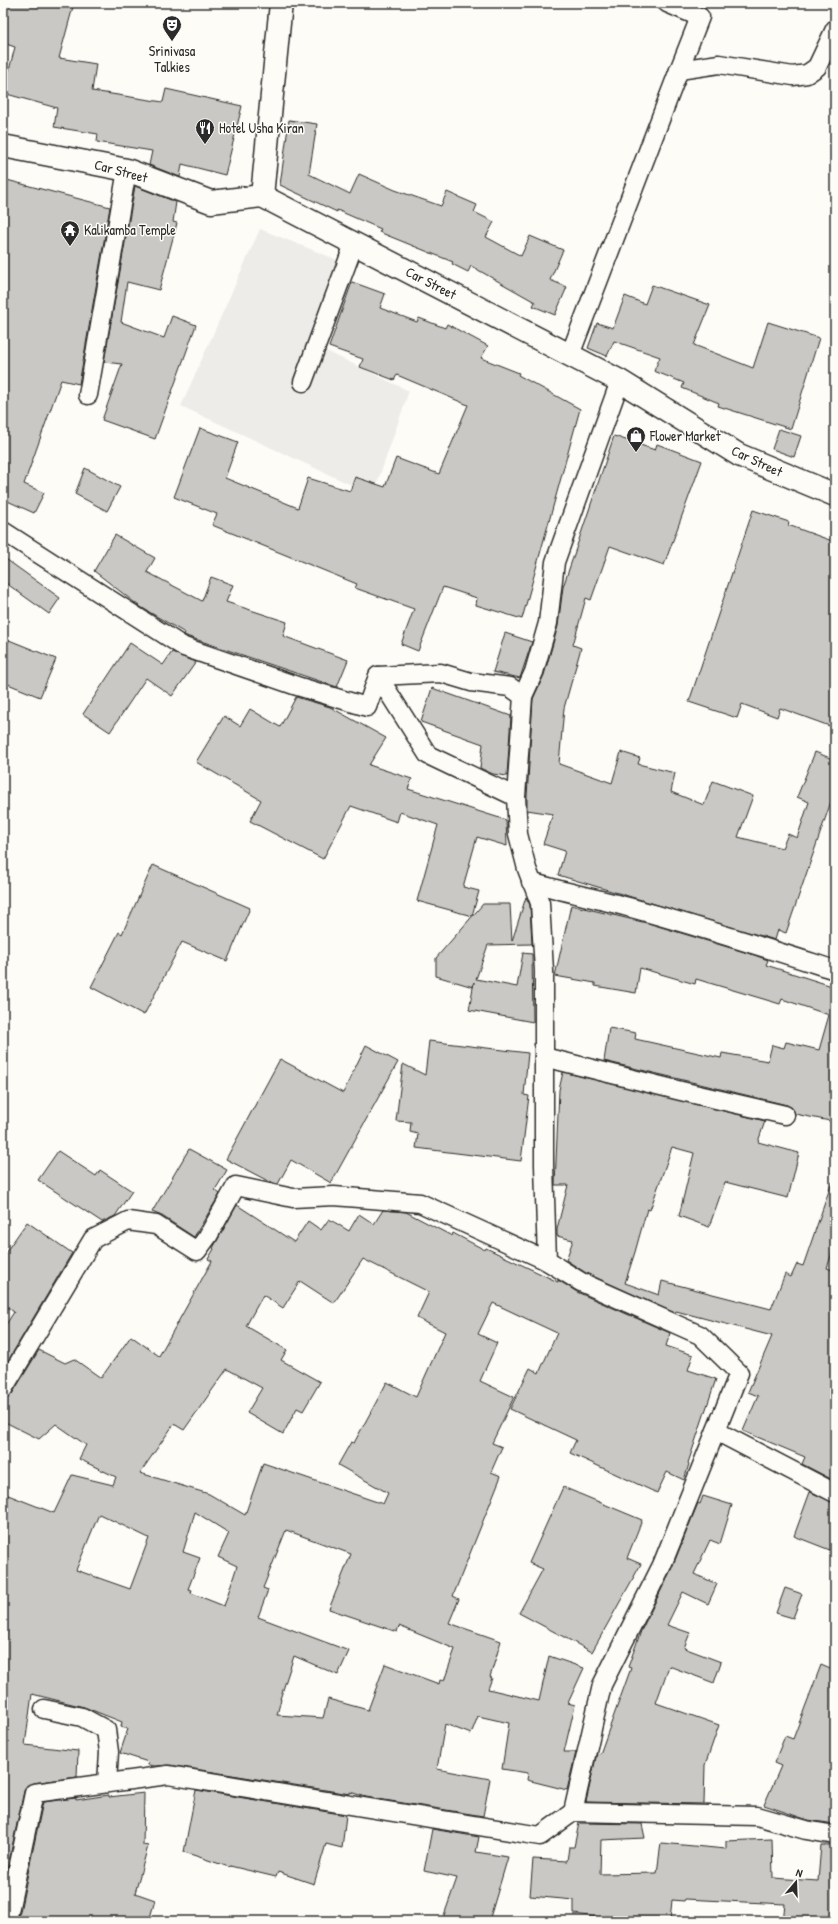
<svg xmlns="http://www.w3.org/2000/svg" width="838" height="1924" font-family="'Patrick Hand',sans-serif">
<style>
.built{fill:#edece8}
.building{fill:#c9c8c4;stroke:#2b2b2b;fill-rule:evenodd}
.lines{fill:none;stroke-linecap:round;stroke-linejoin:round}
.minor-casing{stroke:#2b2b2b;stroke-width:21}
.tertiary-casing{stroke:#2b2b2b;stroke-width:25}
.secondary-casing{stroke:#2b2b2b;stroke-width:25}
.minor{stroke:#fdfcf7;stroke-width:18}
.tertiary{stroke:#fdfcf7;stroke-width:22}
.secondary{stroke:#fdfcf7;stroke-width:22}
.labels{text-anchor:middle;stroke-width:3;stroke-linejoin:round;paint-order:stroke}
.poi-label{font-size:14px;fill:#2b2b2b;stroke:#fdfcf7;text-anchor:start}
.street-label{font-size:14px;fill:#2b2b2b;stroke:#fdfcf7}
</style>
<rect width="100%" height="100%" fill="#fdfcf7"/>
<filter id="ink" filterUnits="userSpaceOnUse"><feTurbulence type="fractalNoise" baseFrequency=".025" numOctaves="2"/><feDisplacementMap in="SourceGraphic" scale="8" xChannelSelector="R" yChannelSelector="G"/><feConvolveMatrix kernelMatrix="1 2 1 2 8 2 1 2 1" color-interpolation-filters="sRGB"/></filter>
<g filter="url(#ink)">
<!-- built -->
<path class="built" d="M260,229L350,265L318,347L409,391L373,495L181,406Z"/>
<!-- building -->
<g class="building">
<path d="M3,3H74L59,58L96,64L92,91L163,102L166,89L242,106L225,175L182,164L180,177L149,165L152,151L97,142L98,134L54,127L57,108L3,93L15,47L3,43Z"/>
<path d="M289,120L317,124L309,174L350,194L359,174L395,190L441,206L447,192L477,205L474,212L494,222L486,237L521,256L530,236L563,250L550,280L567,287L555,315L533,306L535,302L471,266L468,272L452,264L453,262L379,232L381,229L337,210V212L280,185Z"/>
<path d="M3,179L110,207L79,384L61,380L24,484L44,493L34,513L3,499Z"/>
<path d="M135,186L176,202L173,222L177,223L159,290L127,282L121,322L164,338L172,316L196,325L155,439L102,420L122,364L104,362Z"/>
<path d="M352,282L385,294L380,308L417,322L419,318L445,328L447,324L488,346L481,358L519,373L518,375L580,409L522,619L476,605L477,598L443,587L418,651L401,644L414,609L355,588L357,584L212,525L217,514L174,497L200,428L238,442L225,478L298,508L308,478L350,491L355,477L385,487L396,458L439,474L468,405L397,375L394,380L360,367L363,359L329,347Z"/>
<path d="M652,285L710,305L694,345L753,368L768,322L819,338L791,429L718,406L719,403L682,388L684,383L654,371L660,357L614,341L607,356L588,348L597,323L613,328L625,296L645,304Z"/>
<path d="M779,429L801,436L794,457L772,449Z"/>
<path d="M614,436L655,450L657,444L702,461L664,565L610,546L591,600L586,598L573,645L581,648L564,708L559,764L612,783L621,752L640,758L638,764L675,773L671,792L704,805L713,781L753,796L738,837L782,848L788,834L797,838L809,802L797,797L815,752L835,760V790L786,933L778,930L775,940L558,875L565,851L543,844L553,814L527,810V797L533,699L544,675L558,626L563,587Z"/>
<path d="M85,468L120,487L107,511L75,494Z"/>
<path d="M753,510L789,522L788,525L835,542V728L780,708L777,717L742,704L737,718L689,702Z"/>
<path d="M115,535L155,558L147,572L202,601L211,577L233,585L226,602L287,622L283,636L348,660L337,687L189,637L184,635L185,633L139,606L94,571Z"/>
<path d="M3,557L60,598L49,614L3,581Z"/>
<path d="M505,633L532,642L520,678L493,672Z"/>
<path d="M9,640L56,659L40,697L3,682V654Z"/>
<path d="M130,643L163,665L172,652L196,662L172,696L146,678L110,732L83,714Z"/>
<path d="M432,688L511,716L507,776L493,774L480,768L483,744L421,722Z"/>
<path d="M296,697L330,707L386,738L369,765L412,779L408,789L506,820L507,846L477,837L463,887L479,891L472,916L417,901L438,825L400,812L397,822L351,806L323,859L250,821L261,800L196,762L224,716L240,726L250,709L280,727Z"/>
<path d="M153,865L250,908L227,961L182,942L144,1015L91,987L119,932L122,934Z"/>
<path d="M526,897L530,905L532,944L488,945L476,979L517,987L523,953L532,954L533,1022L469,1010L474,982L473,987L436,976V958L483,904H510L512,941Z"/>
<path d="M571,905L651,924L754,955L768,960L766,965L835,987V1122L795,1114L792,1108L787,1105L604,1061L609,1028L636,1033L635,1039L721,1058L722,1053L768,1061L772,1045L784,1048L786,1042L819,1050L829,1015L782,999L780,1004L696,979L695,984L640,968L636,993L595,986V983L555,976Z"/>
<path d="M429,1041L528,1053L524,1095L529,1096L521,1161L416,1148L418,1134L410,1132L411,1122L396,1121L403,1064L425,1075Z"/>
<path d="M366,1045L398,1062L331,1183L291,1160L278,1184L270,1182L226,1159L280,1059L343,1093Z"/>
<path d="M563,1072L765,1121L758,1142L799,1153L788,1198L725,1182L709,1227L679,1216L694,1153L672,1147L650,1210L647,1209L635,1252L625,1283L659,1295L662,1281L771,1309L785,1274L791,1277L797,1264L803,1266L832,1182H835V1244L827,1268L835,1271V1481L802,1464L805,1457L743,1431L758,1396L748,1392L772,1336L676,1311L675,1313L586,1273L566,1260L573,1240L557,1236V1229L568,1185H555L559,1090Z"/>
<path d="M189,1149L227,1170L215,1190L220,1194L194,1237L162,1216L152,1212Z"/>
<path d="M58,1151L96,1176L100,1170L132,1191L115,1216L102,1222L38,1180Z"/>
<path d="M237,1205L294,1242L308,1221L321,1230L329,1219L349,1231L359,1214L374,1224L383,1210L406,1212L452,1236L453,1233L485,1250L486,1248L558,1282V1280L577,1292L670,1333L666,1346L693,1355L688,1370L716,1379L688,1463L689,1464L684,1480L667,1472L657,1493L570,1453L576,1440L510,1409L530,1368L539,1373L557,1333L493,1303L478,1334L497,1343L480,1381L514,1397L492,1443L502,1447L491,1472L501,1476L453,1596L459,1599L449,1623L501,1641L490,1677L492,1678L488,1689L539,1701L549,1656L584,1668L568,1703L575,1705L564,1752H576L567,1790L527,1780L528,1773L502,1769L509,1723L478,1716L471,1734L445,1724L437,1769L490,1779L483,1816L366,1797L350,1792V1794L170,1765L155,1766L148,1765V1762L120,1753L128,1729L121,1727L122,1722L84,1707L32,1694L25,1745L78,1751L77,1777L33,1783L27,1786L24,1791L3,1889V1493L54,1513L72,1475L113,1485L116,1477L79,1459L86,1445L56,1424L39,1439L3,1421V1399L12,1394L39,1350L65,1363L74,1359L101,1378L131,1336L159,1356L212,1261L208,1259L214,1249L213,1248ZM363,1259L429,1292L417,1318L445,1332L416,1397L387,1382L354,1443L351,1442L338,1465L388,1493L383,1504L263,1463L245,1515L209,1494L140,1473L174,1424L184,1430L227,1369L262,1388L247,1413L283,1434L297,1408L303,1411L320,1382L281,1360L287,1350L246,1326L263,1295L283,1308L300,1281L334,1303ZM195,1512L229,1533L218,1557L237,1566L224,1606L191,1593L192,1590L188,1589L200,1558L183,1552ZM99,1514L149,1538L130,1589L76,1570ZM286,1530L351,1554L329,1609L397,1632L399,1626L455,1649L444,1681L440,1680L439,1684L385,1664L368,1710L328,1699L323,1718L277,1715L281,1699H280L294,1656L338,1675L349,1651L258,1617L268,1590L263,1588Z"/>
<path d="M27,1222L72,1253L3,1369V1325L5,1326L14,1312L3,1304V1256Z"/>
<path d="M563,1487L642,1520L627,1558L641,1564L592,1652L519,1613L543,1569L529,1563Z"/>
<path d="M810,1492L835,1503V1552L794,1536Z"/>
<path d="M703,1496L732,1505L720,1544L710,1540L694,1574L717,1584L708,1604L683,1592L667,1625L690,1633L684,1648L721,1662L714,1683L669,1666L656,1703L719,1725L705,1765L704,1804L586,1802L597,1753L600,1754L631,1668L628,1667L641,1631L671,1570L698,1503L700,1504Z"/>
<path d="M785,1588L802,1594L793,1618L776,1613Z"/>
<path d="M821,1665L835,1671V1824L808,1820L764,1805L781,1766L774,1763L785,1736L793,1739Z"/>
<path d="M196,1790L346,1815L342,1848L326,1844L314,1884L278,1872L276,1877L230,1866L229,1867L184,1852Z"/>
<path d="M144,1793L143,1845L148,1846L135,1893L155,1900L149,1921H18L43,1802L76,1798V1800L109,1795V1797Z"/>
<path d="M579,1823L642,1824L645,1838L601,1840L600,1874L657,1873L661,1843L726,1849V1841L772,1839L773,1878L818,1881L821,1845H835V1921H783L785,1904L685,1899L684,1901L672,1900L670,1921H627L574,1914V1900L530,1896L533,1859L567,1861L569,1847H574Z"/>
<path d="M432,1829L479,1837L476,1852L508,1857L489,1921H442L457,1878L424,1871Z"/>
</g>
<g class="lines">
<defs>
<g id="minor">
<path d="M667,3L700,17L679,70"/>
<path d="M570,355L679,70L719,64L793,76L807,74L817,67L835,29"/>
<path d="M303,382L354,244"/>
<path d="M88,395L127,170"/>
<path d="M3,531L184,647L297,686L367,707L378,676L441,673L471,682L510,687L523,696"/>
<path d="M378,676L428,755L516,797"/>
<path d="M531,882C563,892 596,898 628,907C698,926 766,948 835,970"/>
<path d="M544,1057L681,1091L785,1115"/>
<path d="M3,1389L93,1239L128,1221L156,1225L197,1251L208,1236L236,1186L293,1198L334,1196L420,1203L554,1264"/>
<path d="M716,1431L835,1493"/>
<path d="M44,1709L82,1717L106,1730L109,1752L107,1783"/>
<path d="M573,1812L757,1816L806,1830L835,1835"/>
<path d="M7,1921L34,1793L168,1775L540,1836L573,1812L602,1685L662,1565L739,1373L700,1335L581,1282L547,1261L544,1165V971L540,903L527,869L518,834L516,797L523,696L534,672L548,623L555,562L620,381"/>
</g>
<path id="tertiary" d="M3,146L127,170L211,202L262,196"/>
<path id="secondary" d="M281,3L262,196L620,381L739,455L835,495"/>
</defs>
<!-- minor casing -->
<use href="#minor" class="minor-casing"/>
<!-- tertiary casing -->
<use href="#tertiary" class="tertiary-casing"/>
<!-- secondary casing -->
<use href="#secondary" class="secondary-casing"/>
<!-- minor -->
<use href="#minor" class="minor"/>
<!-- tertiary -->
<use href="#tertiary" class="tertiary"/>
<!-- secondary -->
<use href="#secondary" class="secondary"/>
</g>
</g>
<!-- icons -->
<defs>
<symbol id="theatre-pin" viewBox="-11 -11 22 30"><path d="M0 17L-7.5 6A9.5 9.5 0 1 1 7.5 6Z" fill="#2b2b2b" stroke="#fdfcf7"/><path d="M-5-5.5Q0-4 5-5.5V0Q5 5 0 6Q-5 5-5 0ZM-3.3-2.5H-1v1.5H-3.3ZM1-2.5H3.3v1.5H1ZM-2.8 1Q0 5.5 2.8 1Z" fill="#fff"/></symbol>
<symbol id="restaurant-pin" viewBox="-11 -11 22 30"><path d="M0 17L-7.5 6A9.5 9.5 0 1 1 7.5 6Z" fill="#2b2b2b" stroke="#fdfcf7"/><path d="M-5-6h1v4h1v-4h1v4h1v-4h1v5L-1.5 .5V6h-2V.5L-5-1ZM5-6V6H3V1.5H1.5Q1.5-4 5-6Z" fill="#fff"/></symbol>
<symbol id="temple-pin" viewBox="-11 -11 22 30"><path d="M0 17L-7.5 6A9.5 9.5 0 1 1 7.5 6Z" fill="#2b2b2b" stroke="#fdfcf7"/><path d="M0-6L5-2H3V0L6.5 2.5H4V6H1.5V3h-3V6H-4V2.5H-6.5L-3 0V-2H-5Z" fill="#fff"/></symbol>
<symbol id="shop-pin" viewBox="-11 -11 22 30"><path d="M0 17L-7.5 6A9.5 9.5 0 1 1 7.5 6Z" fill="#2b2b2b" stroke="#fdfcf7"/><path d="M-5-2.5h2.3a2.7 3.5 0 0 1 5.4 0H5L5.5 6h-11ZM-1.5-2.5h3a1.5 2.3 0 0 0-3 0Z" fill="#fff"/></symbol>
</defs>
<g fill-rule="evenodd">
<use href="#theatre-pin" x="161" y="14" width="22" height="30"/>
<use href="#restaurant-pin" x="194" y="117" width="22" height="30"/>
<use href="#temple-pin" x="59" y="219" width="22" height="30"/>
<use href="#shop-pin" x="625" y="425" width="22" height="30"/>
</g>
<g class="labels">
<!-- poi labels -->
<g class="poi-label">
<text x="172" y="56" text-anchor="middle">Srinivasa<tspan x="172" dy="16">Talkies</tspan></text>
<text x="219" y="133">Hotel Usha Kiran</text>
<text x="84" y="235">Kalikamba Temple</text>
<text x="650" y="441">Flower Market</text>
</g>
<!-- street labels -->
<g class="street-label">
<text transform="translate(121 171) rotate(15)" y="5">Car Street</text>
<text transform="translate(431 283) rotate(27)" y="5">Car Street</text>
<text transform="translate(757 461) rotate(25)" y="5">Car Street</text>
</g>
</g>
<!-- margin -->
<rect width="838" height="1924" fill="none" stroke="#fdfcf7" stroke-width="16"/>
<rect x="8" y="8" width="822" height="1908" fill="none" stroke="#2b2b2b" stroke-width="1.5" filter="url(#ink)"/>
<!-- north arrow -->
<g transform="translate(796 1882) rotate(19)" stroke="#fdfcf7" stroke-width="3" paint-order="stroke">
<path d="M0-3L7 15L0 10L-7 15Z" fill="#2b2b2b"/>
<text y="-6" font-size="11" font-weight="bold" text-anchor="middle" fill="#2b2b2b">N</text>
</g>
</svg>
